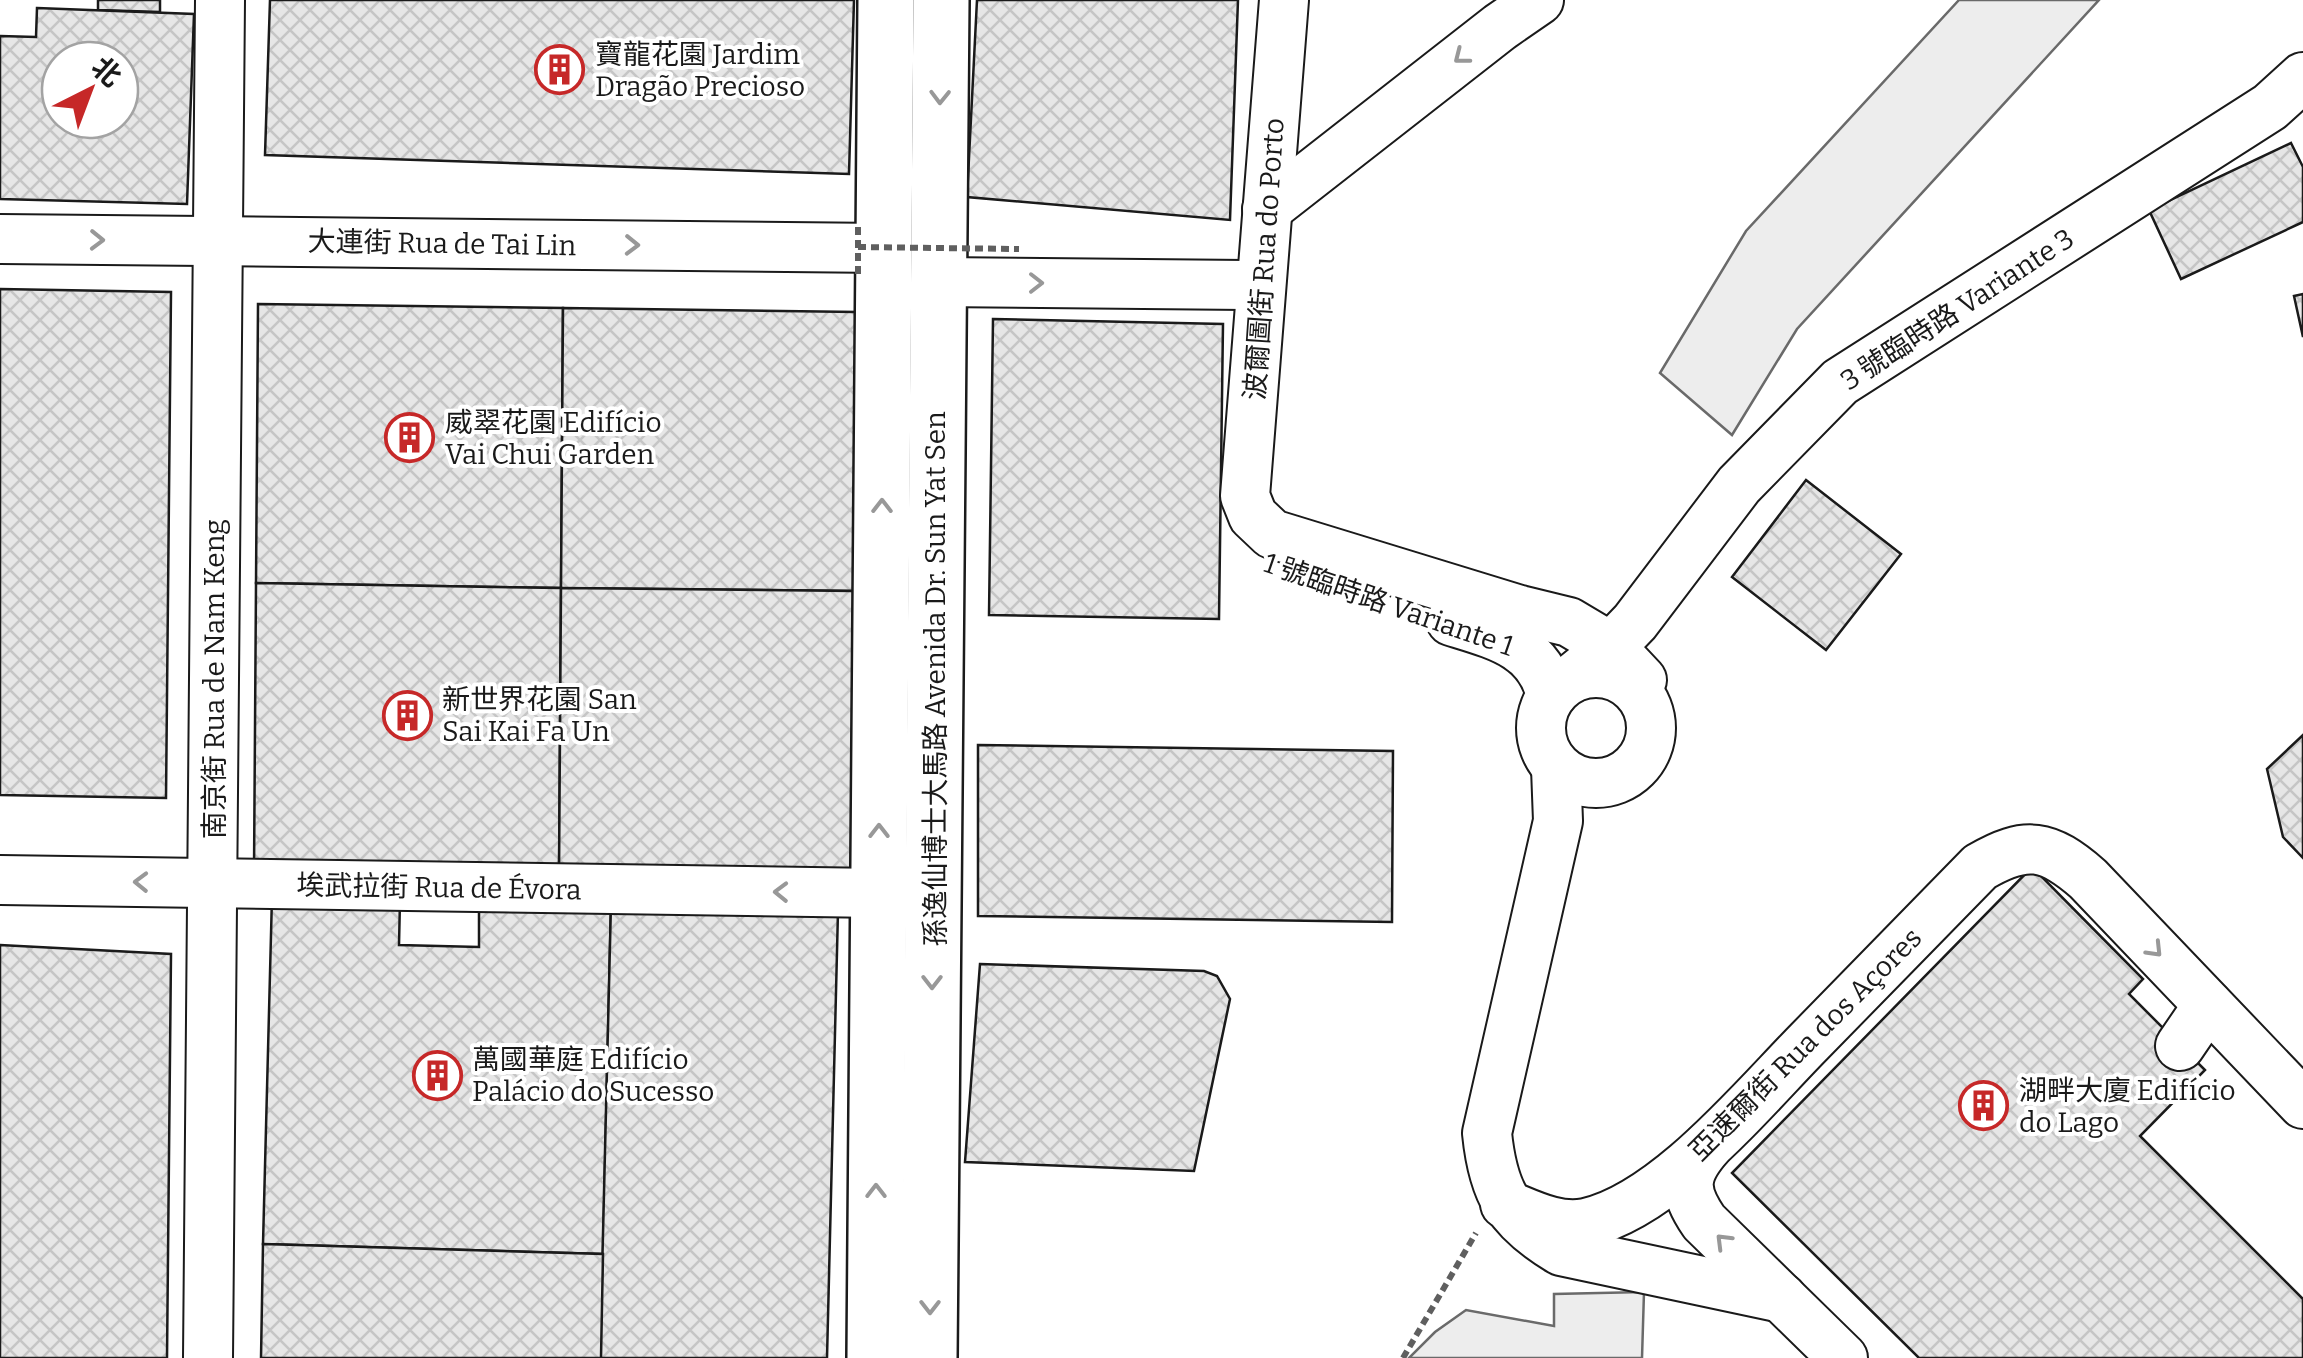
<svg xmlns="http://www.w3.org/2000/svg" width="2303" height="1358" font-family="Bitter,'Noto Sans SC',serif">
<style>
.parking{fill:#ededed;stroke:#6a6a6a;stroke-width:2.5}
.building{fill:url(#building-cross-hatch);stroke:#1a1a1a;stroke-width:2.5;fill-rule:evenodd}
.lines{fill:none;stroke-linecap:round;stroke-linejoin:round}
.minor-casing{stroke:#1a1a1a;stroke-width:52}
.major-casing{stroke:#1a1a1a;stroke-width:60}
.path{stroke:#5f5f5f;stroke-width:6;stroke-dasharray:8 5;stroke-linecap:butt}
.minor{stroke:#fff;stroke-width:48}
.major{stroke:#fff;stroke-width:55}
.path-bridge{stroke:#5f5f5f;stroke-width:6;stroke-dasharray:8 5;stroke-linecap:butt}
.oneway{stroke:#989898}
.labels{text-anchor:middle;stroke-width:8;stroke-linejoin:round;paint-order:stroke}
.poi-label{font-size:28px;fill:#1a1a1a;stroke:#fff;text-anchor:start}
.street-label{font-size:28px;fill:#1a1a1a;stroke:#fff}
</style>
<defs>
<pattern id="building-cross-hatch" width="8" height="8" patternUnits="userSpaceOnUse" patternTransform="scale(2.5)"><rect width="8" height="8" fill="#e6e6e6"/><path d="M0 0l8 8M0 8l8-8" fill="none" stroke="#c5c5c5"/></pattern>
</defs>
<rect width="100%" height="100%" fill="#fff"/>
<!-- parking -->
<g class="parking">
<path d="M1959,0H2099L1797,329L1732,435L1660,373L1746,231Z"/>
<path d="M1644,1292L1642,1358H1409L1435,1332L1466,1310L1554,1326V1294Z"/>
</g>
<!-- building -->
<g class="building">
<path d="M98,0H160V12L98,10Z"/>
<path d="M270,0H854L849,174L265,155Z"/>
<path d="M977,0H1238L1230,220L967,197Z"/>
<path d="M37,8L194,14L187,204L0,199V36L36,37ZM60,60H120V120H60Z"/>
<path d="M2291,143L2303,167V222L2181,279L2149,210Z"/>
<path d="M0,289L171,292L166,798L0,795Z"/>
<path d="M2303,294V337L2294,296Z"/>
<path d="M258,304L563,308L561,588L256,583Z"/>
<path d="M563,308L857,312L855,591L561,588Z"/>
<path d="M993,319L1223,324L1219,619L989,615Z"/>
<path d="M1806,480L1901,554L1826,650L1732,577Z"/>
<path d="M256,583L561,588L559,877L254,872Z"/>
<path d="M561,588L855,591L852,881L559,877Z"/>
<path d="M2303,735V858L2283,837L2267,769Z"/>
<path d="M978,745L1393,751L1392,922L978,916Z"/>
<path d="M2032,867L2143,979L2129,994L2205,1070L2140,1136L2303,1299V1358H1919L1732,1173Z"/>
<path d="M272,896L400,900L399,945L479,947V900L611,903L603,1254L263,1244Z"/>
<path d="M611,903L838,911L827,1358H600Z"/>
<path d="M0,945L171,954L167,1358H0Z"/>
<path d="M980,964L1204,971L1217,976L1230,999L1194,1171L965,1162Z"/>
<path d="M263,1244L603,1254L601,1358H261Z"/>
</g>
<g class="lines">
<defs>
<g id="minor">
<path d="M1284,0L1245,496L1253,516L1272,534L1520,610L1569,622L1611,647L1642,680"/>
<path d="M1267,209L1500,27L1539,0"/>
<path d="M0,239L884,248"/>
<path d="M938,282L1246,285"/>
<path d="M1451,621C1496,635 1540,645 1551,696"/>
<circle cx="1596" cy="728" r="55"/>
<path d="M1574,677L1611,647L1635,622L1739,485L1840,382L2270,107L2303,77"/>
<path d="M1556,768L1558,821L1487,1133C1493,1193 1509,1220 1561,1251L1782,1298"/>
<path d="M0,880L879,893"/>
<path d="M2180,1046L2208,1005"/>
<path d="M1708,1146C1683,1175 1683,1191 1704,1222L1843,1358"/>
<path d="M1505,1204C1530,1214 1558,1229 1586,1223C1666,1205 1752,1100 1809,1042C1866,984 1923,925 1980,867C2026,840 2048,844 2088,879L2303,1104"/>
<path d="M208,1358L220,0"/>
</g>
<g id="major">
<path d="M875,1358L886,0"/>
<path d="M929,1358L941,0"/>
</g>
</defs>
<!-- minor casing -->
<use href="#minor" class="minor-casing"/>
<!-- major casing -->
<use href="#major" class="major-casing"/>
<!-- path -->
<path class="path" d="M1403,1358L1476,1233"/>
<!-- minor -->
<use href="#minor" class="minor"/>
<!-- major -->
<use href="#major" class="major"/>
<!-- path-bridge -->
<g class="path-bridge">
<path d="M858,247L1019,249"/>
<path d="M858,274V223"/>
</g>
</g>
<!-- one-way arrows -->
<defs><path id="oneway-chevron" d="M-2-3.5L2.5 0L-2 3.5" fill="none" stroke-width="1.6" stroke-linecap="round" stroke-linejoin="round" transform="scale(2.5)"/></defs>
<g class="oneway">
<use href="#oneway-chevron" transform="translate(1461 57) rotate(142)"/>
<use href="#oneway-chevron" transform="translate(940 97) rotate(91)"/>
<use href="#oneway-chevron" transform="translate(97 240) rotate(1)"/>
<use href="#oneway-chevron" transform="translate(632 245) rotate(1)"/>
<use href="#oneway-chevron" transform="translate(1036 283)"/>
<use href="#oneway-chevron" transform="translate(882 506) rotate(-90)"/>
<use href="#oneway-chevron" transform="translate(879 831) rotate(-90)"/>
<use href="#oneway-chevron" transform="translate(141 882) rotate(-179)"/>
<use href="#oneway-chevron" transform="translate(781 892) rotate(-179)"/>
<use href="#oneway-chevron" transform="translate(2155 950) rotate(46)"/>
<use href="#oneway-chevron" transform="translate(932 982) rotate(90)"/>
<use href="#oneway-chevron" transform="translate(876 1191) rotate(-90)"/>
<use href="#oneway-chevron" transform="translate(1723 1241) rotate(-135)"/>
<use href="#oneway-chevron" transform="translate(930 1307) rotate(90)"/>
</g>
<!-- icons -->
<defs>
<symbol id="building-ring" viewBox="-11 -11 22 22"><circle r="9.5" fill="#fff" stroke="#c62828" stroke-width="1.5"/><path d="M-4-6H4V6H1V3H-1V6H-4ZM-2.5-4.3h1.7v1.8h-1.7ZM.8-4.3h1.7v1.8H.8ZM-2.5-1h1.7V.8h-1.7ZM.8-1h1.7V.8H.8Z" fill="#c62828"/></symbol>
</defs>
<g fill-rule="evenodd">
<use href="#building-ring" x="532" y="42" width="55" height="55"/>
<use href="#building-ring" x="382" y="410" width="55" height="55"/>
<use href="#building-ring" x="380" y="688" width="55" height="55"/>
<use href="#building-ring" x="410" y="1048" width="55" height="55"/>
<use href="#building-ring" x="1956" y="1078" width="55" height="55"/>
</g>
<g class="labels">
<!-- poi labels -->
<g class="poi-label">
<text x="595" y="64">寶龍花園 Jardim<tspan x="595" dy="32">Dragão Precioso</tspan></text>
<text x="445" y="432">威翠花園 Edifício<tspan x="445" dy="32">Vai Chui Garden</tspan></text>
<text x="442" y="709">新世界花園 San<tspan x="442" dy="32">Sai Kai Fa Un</tspan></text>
<text x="472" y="1069">萬國華庭 Edifício<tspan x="472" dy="32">Palácio do Sucesso</tspan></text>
<text x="2019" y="1100">湖畔大廈 Edifício<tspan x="2019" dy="32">do Lago</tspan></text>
</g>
<!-- street labels -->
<g class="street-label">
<text transform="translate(442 243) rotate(1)" y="10">大連街 Rua de Tai Lin</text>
<text transform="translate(1264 259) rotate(-86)" y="10">波爾圖街 Rua do Porto</text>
<text transform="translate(1957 309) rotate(-33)" y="10">3 號臨時路 Variante 3</text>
<text transform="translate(1389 604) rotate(19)" y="10">1 號臨時路 Variante 1</text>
<text transform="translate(214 679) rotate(-90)" y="10">南京街 Rua de Nam Keng</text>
<text transform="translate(935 679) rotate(-90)" y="10">孫逸仙博士大馬路 Avenida Dr. Sun Yat Sen</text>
<text transform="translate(439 887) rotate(1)" y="10">埃武拉街 Rua de Évora</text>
<text transform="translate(1805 1044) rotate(-45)" y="10">亞速爾街 Rua dos Açores</text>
</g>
</g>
<!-- north arrow -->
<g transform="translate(90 90) rotate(42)"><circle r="48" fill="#ffffff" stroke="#a3a3a3" stroke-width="2.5"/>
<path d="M0-8L18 38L0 25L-18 38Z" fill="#c62828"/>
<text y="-15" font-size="28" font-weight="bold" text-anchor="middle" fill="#1a1a1a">北</text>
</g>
</svg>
